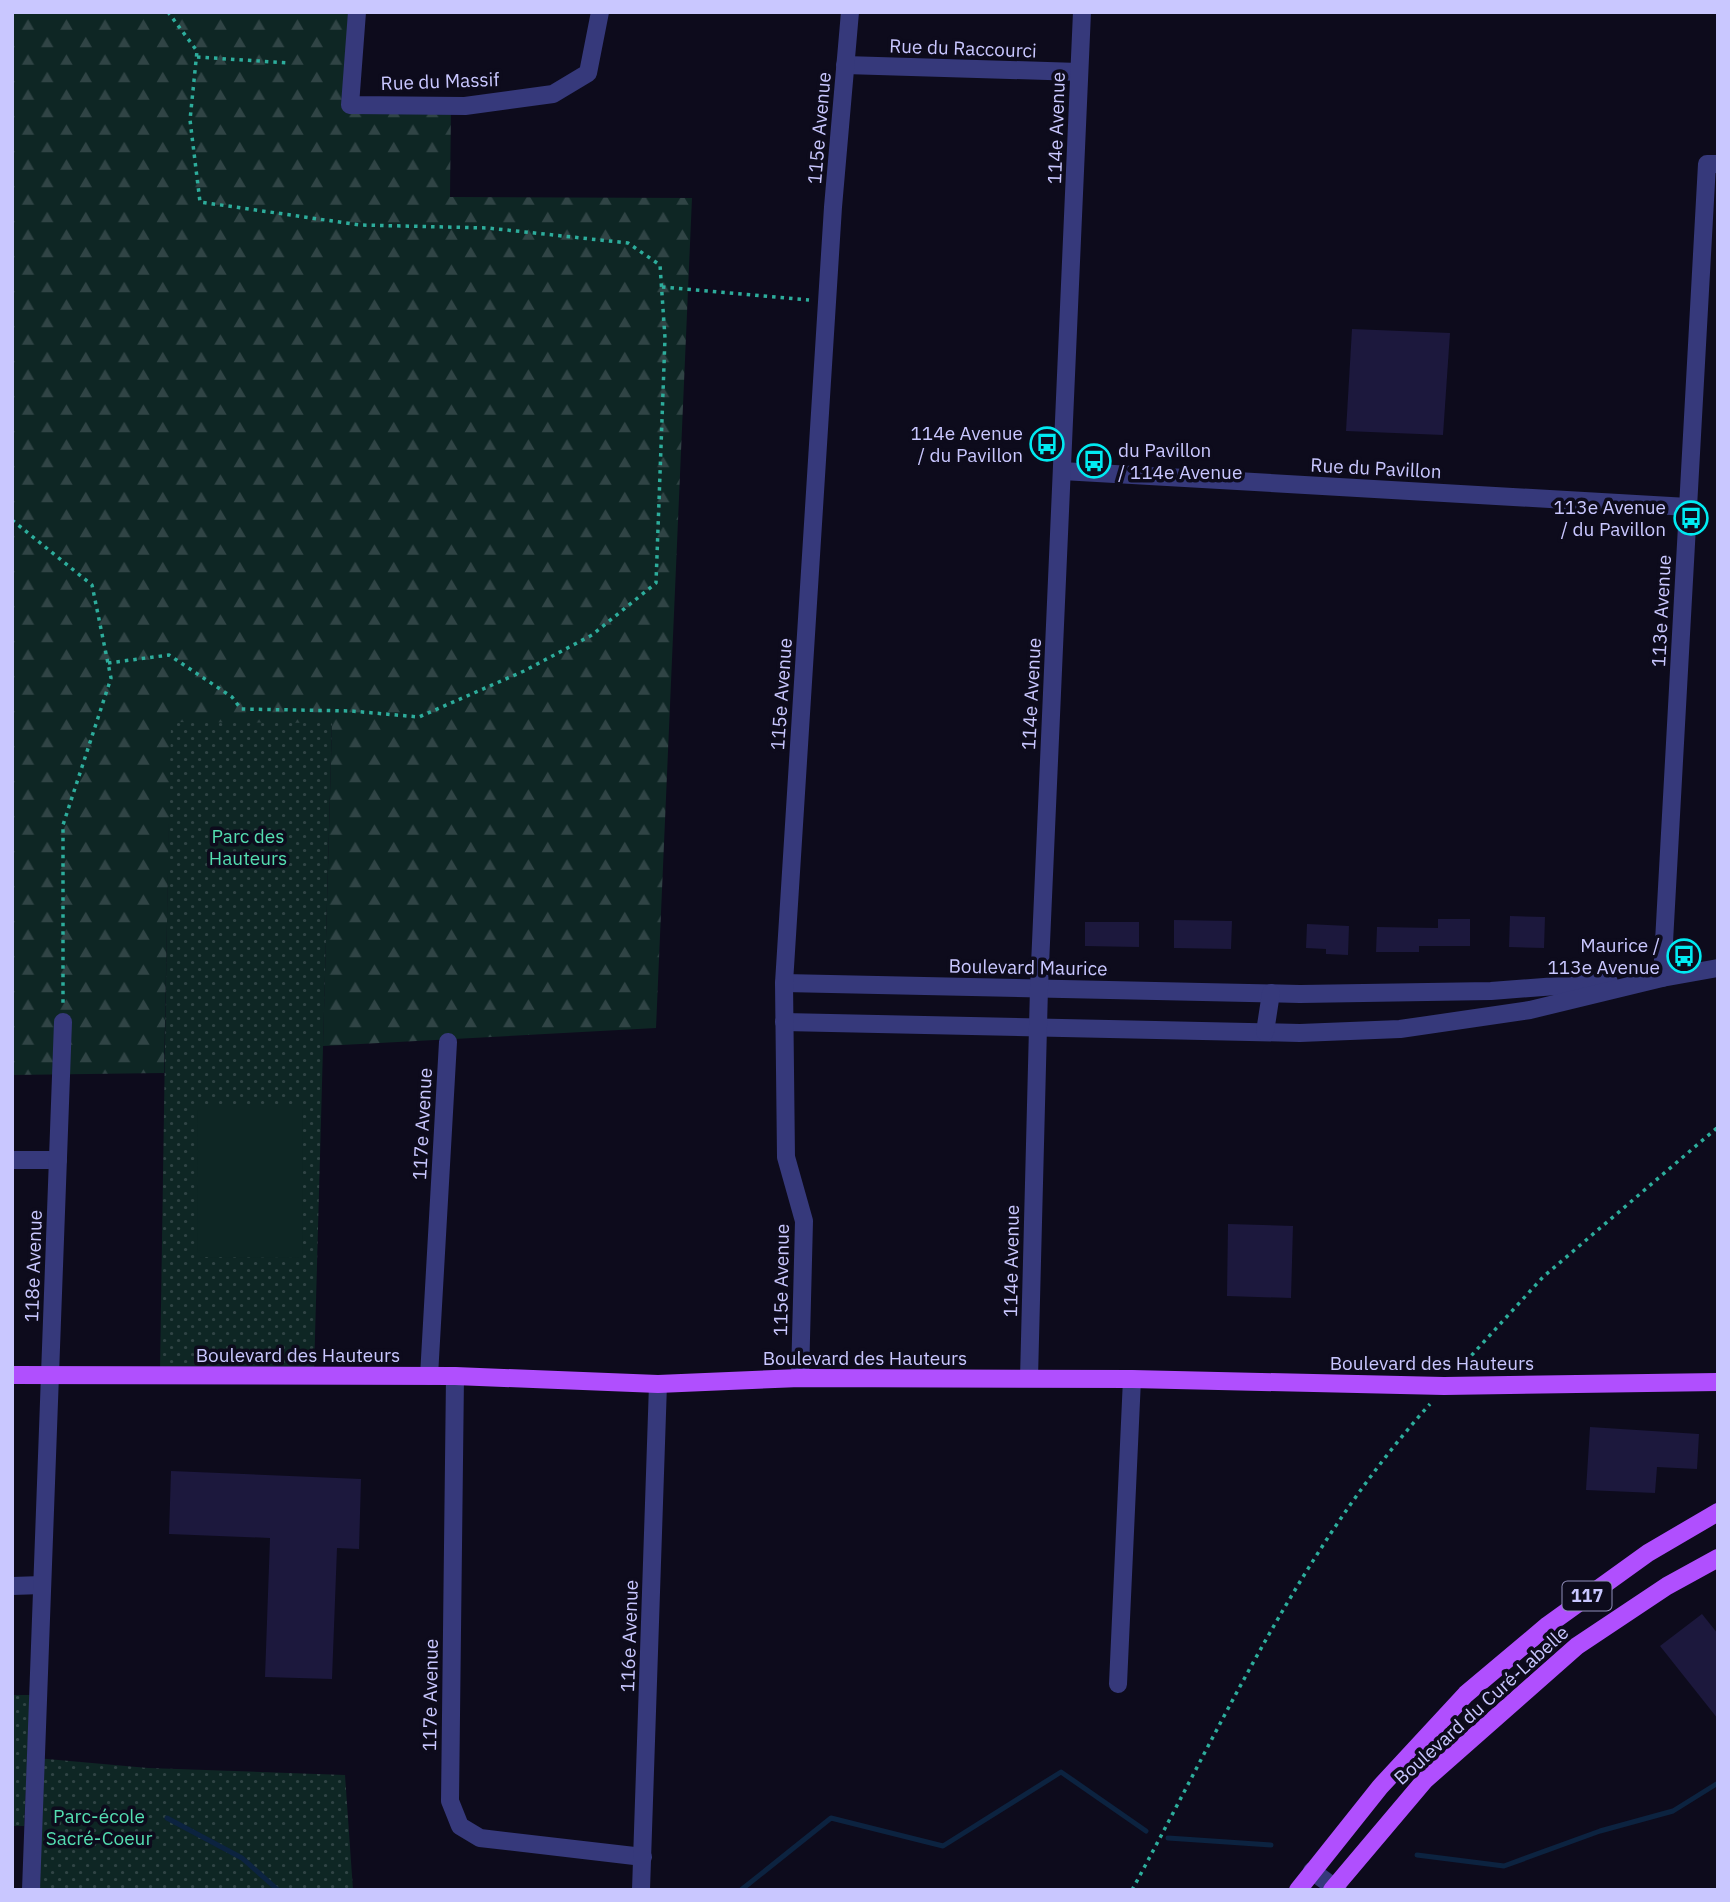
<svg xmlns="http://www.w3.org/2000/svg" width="1730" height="1902" font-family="'IBM Plex Sans',sans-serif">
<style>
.grass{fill:url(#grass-dots)}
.forest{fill:url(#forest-firs)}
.garden{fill:#0e2624}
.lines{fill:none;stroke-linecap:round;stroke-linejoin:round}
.stream{stroke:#0c2340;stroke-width:5}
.building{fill:#1c183d}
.path{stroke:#2dad9c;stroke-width:3.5;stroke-dasharray:3.5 5;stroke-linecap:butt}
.minor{stroke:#36397b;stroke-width:18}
.major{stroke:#b04ffe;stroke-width:18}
.labels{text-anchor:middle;stroke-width:7;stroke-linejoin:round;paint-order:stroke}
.shield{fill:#0d0b1c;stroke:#918fbb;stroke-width:2}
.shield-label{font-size:18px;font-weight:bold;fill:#c9c7ff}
.street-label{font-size:19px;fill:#c9c7ff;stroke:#0d0b1c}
.poi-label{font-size:19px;fill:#c9c7ff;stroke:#0d0b1c;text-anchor:end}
.park-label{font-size:19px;fill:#54ddb1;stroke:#0d0b1c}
</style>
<defs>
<pattern id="grass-dots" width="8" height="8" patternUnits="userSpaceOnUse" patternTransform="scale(1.75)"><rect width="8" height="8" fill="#0e2624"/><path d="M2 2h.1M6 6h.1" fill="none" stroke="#304445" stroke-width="1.8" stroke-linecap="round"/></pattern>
<pattern id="forest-firs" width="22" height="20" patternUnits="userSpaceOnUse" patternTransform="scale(1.75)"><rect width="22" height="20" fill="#0e2624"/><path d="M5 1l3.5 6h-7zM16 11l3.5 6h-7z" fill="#304445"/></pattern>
</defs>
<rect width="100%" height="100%" fill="#0d0b1c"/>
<!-- grass -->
<g class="grass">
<path d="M170,722H332L314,1373L160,1371Z"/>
<path d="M12,1695H31L24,1826H12Z"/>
<path d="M36,1758L148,1768L345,1775L353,1890H31Z"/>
</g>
<!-- forest -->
<path class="forest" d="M12,12H356L349,107H451L450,197L692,198L656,1028L323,1046L332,723L171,722L164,1073L12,1075Z"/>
<!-- garden -->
<path class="garden" d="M198,1105H303L302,1258L197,1257Z"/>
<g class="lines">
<!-- stream -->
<g class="stream">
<path d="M167,1818L242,1858L278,1890"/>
<path d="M1168,1838L1271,1845"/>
<path d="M1417,1855L1504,1866L1600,1831L1673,1811L1718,1783"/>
<path d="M741,1890L831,1818L943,1846L1061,1772L1146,1831"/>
</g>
</g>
<!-- building -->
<g class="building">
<path d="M1352,329L1450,333L1443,435L1346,431Z"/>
<path d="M1510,916L1545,917L1544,948L1509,947Z"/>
<path d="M1438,919H1470V946H1419V952H1376L1377,927L1438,928Z"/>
<path d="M1174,920L1232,921L1231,949L1174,948Z"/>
<path d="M1085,922H1139V947L1085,946Z"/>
<path d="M1307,924L1349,926L1348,955L1326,954V949L1306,948Z"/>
<path d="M1228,1224L1293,1226L1291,1298L1227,1296Z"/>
<path d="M1590,1427L1699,1434L1697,1469L1657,1467L1655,1493L1586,1490Z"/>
<path d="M171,1471L361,1479L359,1549L337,1548L332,1679L265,1677L270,1538L169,1534Z"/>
<path d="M1702,1614L1718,1634V1719L1660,1646Z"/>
</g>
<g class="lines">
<!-- path -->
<g class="path">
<path d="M197,57L289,63"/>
<path d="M662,287L809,300"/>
<path d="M12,520L92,585L111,678L63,825V1006"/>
<path d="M108,663L169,655L232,697L241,709L351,711L419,717L524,671L592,635L656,583L665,338L660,265L628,243L488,228L360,225L200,202L190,120L197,51L168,12"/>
<path d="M1460,1368L1543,1277L1718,1127"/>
<path d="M1132,1890C1223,1723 1302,1546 1430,1404"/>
</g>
<!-- minor -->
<g class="minor">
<path d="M357,12L350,105L465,106L553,94L588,73L600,12"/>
<path d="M845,65L1079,72"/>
<path d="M1062,471L1688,507"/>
<path d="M1662,978L1707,164H1718"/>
<path d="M784,983L1300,994L1491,991L1609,982"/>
<path d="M784,1022L1300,1033L1400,1029L1530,1010L1662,978L1718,968"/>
<path d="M1265,1032L1271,993"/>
<path d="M12,1160H58"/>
<path d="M429,1376L448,1042"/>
<path d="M455,1376L450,1801L460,1826L480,1838L643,1857"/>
<path d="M800,1378L804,1221L786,1157L784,983L833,207L850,12"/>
<path d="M1029,1378L1039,988L1082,12"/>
<path d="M12,1586L42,1585"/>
<path d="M1118,1684L1132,1379"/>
<path d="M1312,1871L1338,1890"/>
<path d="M31,1890L63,1022"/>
<path d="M641,1890L658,1384"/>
</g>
<!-- major -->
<g class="major">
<path d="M12,1375L455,1376L658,1384L800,1378L1132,1379L1444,1386L1718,1382"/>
<path d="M1298,1890L1380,1787L1466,1694L1548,1625L1648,1553L1718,1512"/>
<path d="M1332,1890L1425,1780L1577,1646L1667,1586L1718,1558"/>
</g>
</g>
<!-- icons -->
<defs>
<symbol id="bus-ring" viewBox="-11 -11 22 22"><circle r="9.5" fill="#0d0b1c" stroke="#01eaf1" stroke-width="1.5"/><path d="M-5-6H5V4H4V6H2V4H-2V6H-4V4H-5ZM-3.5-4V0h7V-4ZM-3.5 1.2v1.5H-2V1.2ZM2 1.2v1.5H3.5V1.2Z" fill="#01eaf1"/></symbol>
</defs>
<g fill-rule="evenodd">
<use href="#bus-ring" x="1028" y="425" width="38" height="38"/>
<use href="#bus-ring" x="1075" y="442" width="38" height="38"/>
<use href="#bus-ring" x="1672" y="499" width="38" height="38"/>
<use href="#bus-ring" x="1665" y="937" width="38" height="38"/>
</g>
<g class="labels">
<!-- shield labels -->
<rect class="shield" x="1562.5" y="1581.5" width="49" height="29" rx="5"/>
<g class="shield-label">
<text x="1587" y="1602">117</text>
</g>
<!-- street labels -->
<g class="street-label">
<text transform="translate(963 48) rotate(2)" y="7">Rue du Raccourci</text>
<text transform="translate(440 81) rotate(-2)" y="7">Rue du Massif</text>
<text transform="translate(819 128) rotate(-85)" y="7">115e Avenue</text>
<text transform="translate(1056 128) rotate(-88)" y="7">114e Avenue</text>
<text transform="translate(1376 468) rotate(3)" y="7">Rue du Pavillon</text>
<text transform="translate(1661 611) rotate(-87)" y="7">113e Avenue</text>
<text transform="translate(781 694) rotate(-86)" y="7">115e Avenue</text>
<text transform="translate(1031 694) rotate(-87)" y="7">114e Avenue</text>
<text transform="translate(1028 967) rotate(1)" y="7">Boulevard Maurice</text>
<text transform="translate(422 1124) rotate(-87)" y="7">117e Avenue</text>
<text transform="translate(1011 1261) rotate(-89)" y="7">114e Avenue</text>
<text transform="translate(33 1266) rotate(-88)" y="7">118e Avenue</text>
<text transform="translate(781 1280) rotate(-89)" y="7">115e Avenue</text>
<text x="298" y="1362">Boulevard des Hauteurs</text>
<text x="865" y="1365">Boulevard des Hauteurs</text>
<text x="1432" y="1370">Boulevard des Hauteurs</text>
<text transform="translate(629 1636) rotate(-88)" y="7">116e Avenue</text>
<text transform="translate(430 1695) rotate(-89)" y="7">117e Avenue</text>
<text transform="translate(1481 1705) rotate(-42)" y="7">Boulevard du Curé-Labelle</text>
</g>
<!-- poi labels -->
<g class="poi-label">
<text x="1023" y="440">114e Avenue<tspan x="1023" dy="22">/ du Pavillon</tspan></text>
<text x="1118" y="457" text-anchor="start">du Pavillon<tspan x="1118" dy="22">/ 114e Avenue</tspan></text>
<text x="1666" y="514">113e Avenue<tspan x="1666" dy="22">/ du Pavillon</tspan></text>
<text x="1660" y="952">Maurice /<tspan x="1660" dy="22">113e Avenue</tspan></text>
</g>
<!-- park labels -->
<g class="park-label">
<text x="248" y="843">Parc des<tspan x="248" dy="22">Hauteurs</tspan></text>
<text x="99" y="1823">Parc-école<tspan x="99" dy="22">Sacré-Coeur</tspan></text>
</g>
</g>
<!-- border -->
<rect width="1730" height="1902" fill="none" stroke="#c9c7ff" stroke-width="28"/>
</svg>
